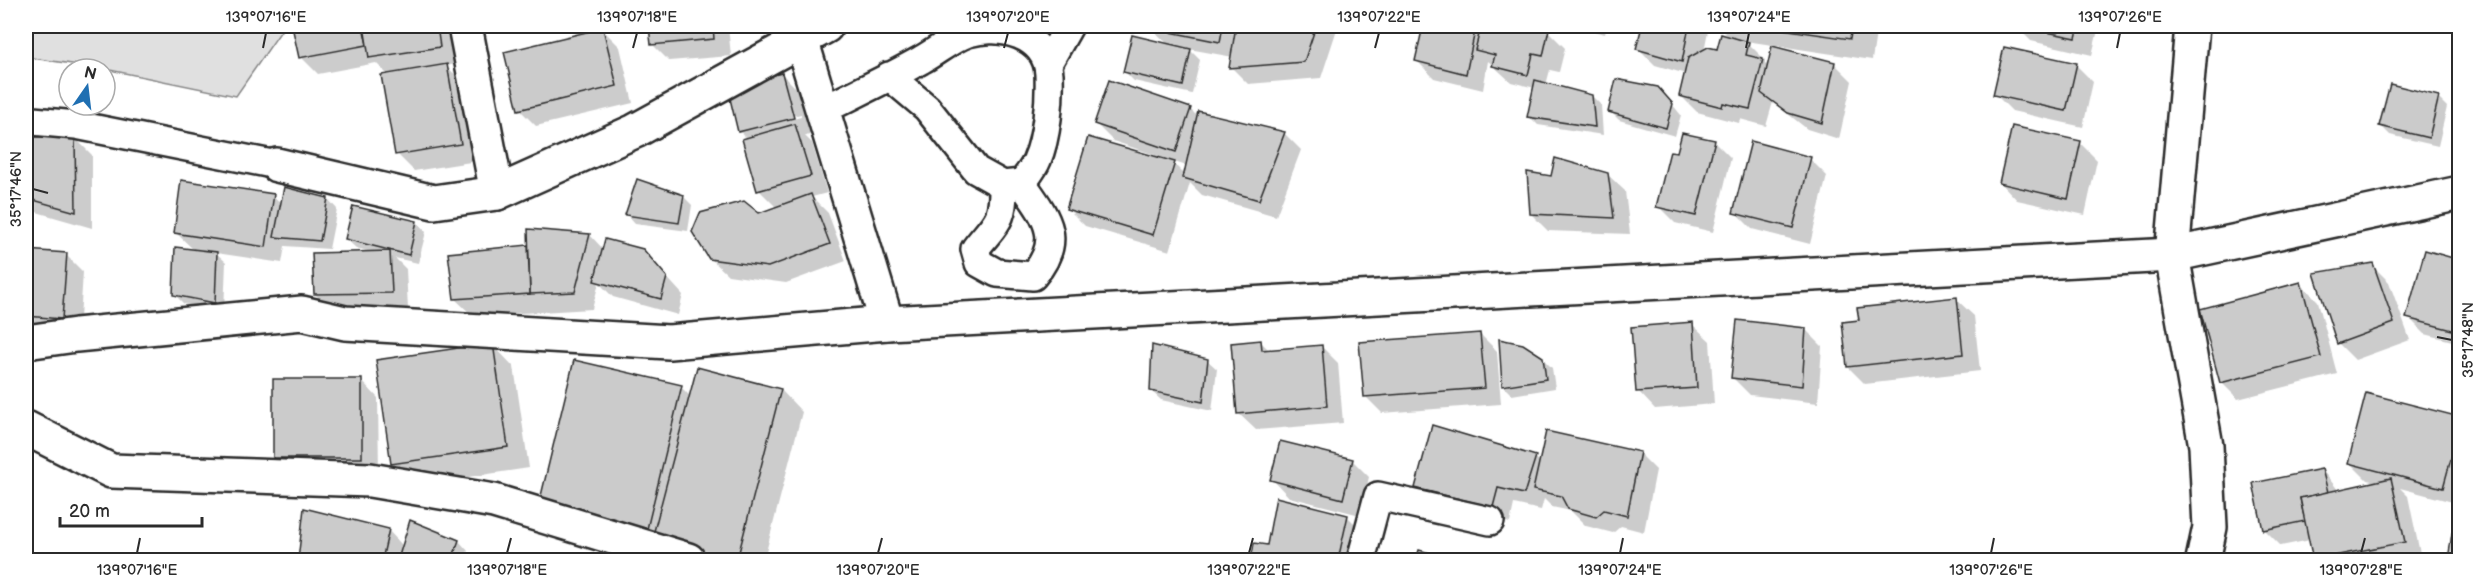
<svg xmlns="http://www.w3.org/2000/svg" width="2485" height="586" font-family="'Balsamiq Sans',sans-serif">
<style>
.green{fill:#e0e0e0;stroke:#868686;stroke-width:1.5}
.shadow{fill:#0003;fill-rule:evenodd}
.building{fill:#cbcbcb;stroke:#2b2b2b;stroke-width:1.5}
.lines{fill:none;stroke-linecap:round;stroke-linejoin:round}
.service-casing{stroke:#2b2b2b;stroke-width:32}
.minor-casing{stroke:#2b2b2b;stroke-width:38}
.service{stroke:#fff;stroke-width:27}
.minor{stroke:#fff;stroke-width:33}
.ticks{fill:none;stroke:#2b2b2b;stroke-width:2}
.neatline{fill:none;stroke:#2b2b2b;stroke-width:2}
.ticks-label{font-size:15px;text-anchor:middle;fill:#2b2b2b}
</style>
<rect width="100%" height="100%" fill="#fff"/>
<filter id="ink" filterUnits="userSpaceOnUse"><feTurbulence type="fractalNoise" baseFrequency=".0167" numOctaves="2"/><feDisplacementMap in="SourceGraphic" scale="12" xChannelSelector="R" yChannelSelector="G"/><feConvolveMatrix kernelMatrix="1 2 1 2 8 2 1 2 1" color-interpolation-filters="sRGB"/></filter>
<g filter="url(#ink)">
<!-- green -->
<path class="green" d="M26,26H282L283,28L236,96L105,69L26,57Z"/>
<!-- shadow -->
<g class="shadow">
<path d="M294,26H450L456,64L446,66L463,82L477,161L414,171L397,154L388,75L376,63L318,74L301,57Z"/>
<path d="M651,26H728L731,56L669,61L652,44Z"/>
<path d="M1152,26H1338L1321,78L1248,84L1231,67L1233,57L1189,49L1200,60L1192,94L1134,81L1125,72L1169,45L1151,28Z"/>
<path d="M1424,26H1528L1548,31L1565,48L1559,72L1550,70L1546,85L1592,96L1601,105L1603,135L1538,125L1529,116L1535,88L1511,82L1488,61L1483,90L1434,78L1417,61Z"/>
<path d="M1556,26H1607L1605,34L1572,26L1571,29Z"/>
<path d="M1643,26H1709L1704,51H1718L1730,38L1718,26H1877L1872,60L1746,41L1765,60V63L1769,67L1835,64L1852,81L1839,139L1807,129L1773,102L1766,126L1740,119L1739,123L1697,112L1680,95L1686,74L1655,65L1638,48Z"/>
<path d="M2016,26H2099L2092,55L2031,41Z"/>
<path d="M603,30L620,47L633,103L536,126L519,109Z"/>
<path d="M2076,65L2093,82L2083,127L2012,111L1995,94Z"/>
<path d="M782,74L799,91L810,135L805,136L812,143L827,193L812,197L828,213L846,261L786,283L728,275L710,258L759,215L777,208L759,190L748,139L739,131ZM801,114V117L749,130V127Z"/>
<path d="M1667,98L1681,115L1675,136L1619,120L1610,111Z"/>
<path d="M2438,98L2447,107L2438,146L2390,135L2381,126Z"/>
<path d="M1190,109L1198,117L1284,133L1301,150L1276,216L1202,195L1190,183L1170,251L1085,226L1068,209L1155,158V155L1113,141L1096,124ZM1171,161L1187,166L1185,175Z"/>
<path d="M26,138H75L92,155V228L26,209Z"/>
<path d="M1714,141L1731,158L1713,232L1675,223L1658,206Z"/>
<path d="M2080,143L2097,160L2085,215L2017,200L2000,182Z"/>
<path d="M1810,159L1827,176L1810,244L1752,229L1735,212Z"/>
<path d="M1607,174L1625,191L1630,234L1548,231L1531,214L1552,178Z"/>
<path d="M273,196L282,204L328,199L337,209L329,249L285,246L282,263L216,253L226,262L224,312L184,304L175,295L194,250L175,232Z"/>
<path d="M683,196L692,205L688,231L635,224L626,214Z"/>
<path d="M354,208L417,222L426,232L418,263L395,258L406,269L408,309L332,311L315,294L371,252L356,248L346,239Z"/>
<path d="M529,231L590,235L604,250H642L683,295L678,315L613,297L599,283L592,309L473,316L455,299L450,254L530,247Z"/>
<path d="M26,251L66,255L83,272L79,335L26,331Z"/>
<path d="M2460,261V343L2425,334L2408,317Z"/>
<path d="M2372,265L2389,282L2410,340L2355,360L2338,343Z"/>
<path d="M2301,284L2318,301L2337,374L2238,399L2221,382Z"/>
<path d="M1956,299L1974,316L1980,371L1865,384L1848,367L1860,321Z"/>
<path d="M1692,324L1710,341L1714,404L1655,409L1638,391Z"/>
<path d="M1805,329L1822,346L1818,403L1750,395L1733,378Z"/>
<path d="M1480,334L1497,351L1501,404L1382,413L1365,396Z"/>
<path d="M1261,342L1270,351L1321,346L1338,363L1343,423L1256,430L1238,413Z"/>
<path d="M493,345L514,367L529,468L414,485L392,463Z"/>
<path d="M1542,358L1552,368L1555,388L1512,395L1503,386Z"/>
<path d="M1207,360L1217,369L1212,411L1161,400L1151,391Z"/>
<path d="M361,380L378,398L379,474H292L275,457Z"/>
<path d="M681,387L691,397L781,390L802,412L764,560H676L541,503Z"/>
<path d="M2460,419V504L2400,488L2408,496L2421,558L2411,560H2315L2310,540L2281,546L2264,529L2322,470L2339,491L2377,482L2367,480L2350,463Z"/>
<path d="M1639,453L1656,470L1644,532L1621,526L1613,533L1586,526L1571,511L1552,507L1544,499L1541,510L1514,504L1510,523L1434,504L1417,487L1535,457L1541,463Z"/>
<path d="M1352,460L1369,477L1360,515L1289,497L1272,479Z"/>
<path d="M305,510L388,530L403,546L411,522L459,541L468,551L464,560H406L403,558L402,560H300Z"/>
<path d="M1347,516L1364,533L1358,560H1252L1255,545L1268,547Z"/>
</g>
<!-- building -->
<g class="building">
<path d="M292,26H363L367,45L299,58Z"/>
<path d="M364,26H437L440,47L369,58Z"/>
<path d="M649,26H713L714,39L651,45Z"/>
<path d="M1150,26H1223L1220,42L1150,28Z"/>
<path d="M1236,26H1316L1304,62L1229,68Z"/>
<path d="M1423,26H1476L1466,74L1415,61Z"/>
<path d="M1481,26H1534L1549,29L1543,56L1533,54L1528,75L1492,66L1495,55L1475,50Z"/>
<path d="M1642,26H1689L1682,62L1636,49Z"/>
<path d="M1760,26H1852L1850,39Z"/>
<path d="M2018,26H2079L2076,38Z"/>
<path d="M603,28L617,86L518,110L504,52Z"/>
<path d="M1721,34L1749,42L1746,55L1763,59L1750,109L1723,103L1722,107L1679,96L1688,58L1708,47L1717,49Z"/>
<path d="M1132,35L1191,49L1183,86L1123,72Z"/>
<path d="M1772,46L1835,62L1822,123L1788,113L1761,93Z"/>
<path d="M2004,47L2077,63L2066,111L1993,95Z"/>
<path d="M447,64L461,144L395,155L381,75Z"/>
<path d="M782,73L794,118L738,132L727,86Z"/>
<path d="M1616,79L1658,87L1673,104L1666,128L1608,112Z"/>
<path d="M1109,80L1191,108L1176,152L1094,124Z"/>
<path d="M1535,80L1592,95L1595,127L1527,117Z"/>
<path d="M2390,84L2439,96L2429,138L2379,126Z"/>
<path d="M1198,111L1285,132L1259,200L1183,178Z"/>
<path d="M795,124L811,176L757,191L742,139Z"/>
<path d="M2012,126L2081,141L2068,199L1999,183Z"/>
<path d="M1682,133L1715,140L1696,216L1656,207L1670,151L1677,152Z"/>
<path d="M26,137H75L76,212L26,198Z"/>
<path d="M1088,137L1175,162L1153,235L1066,209Z"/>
<path d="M1751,141L1811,157L1793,228L1733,213Z"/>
<path d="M1555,158L1608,173L1614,218L1530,214L1527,172L1551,176Z"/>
<path d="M637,179L684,195L679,223L625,215Z"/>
<path d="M181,180L274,194L266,247L174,233Z"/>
<path d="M284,187L328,198L320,241L274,237Z"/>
<path d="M811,194L830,244L768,267L709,259L692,232L700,213L744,201L759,213Z"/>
<path d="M353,206L417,221L409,255L345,239Z"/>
<path d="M528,229L590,234L575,292L530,294Z"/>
<path d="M605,239L643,249L667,277L661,299L594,281Z"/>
<path d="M528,245L530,294L454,299L448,253Z"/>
<path d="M175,247L217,252L215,303L173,295Z"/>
<path d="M26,250L67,253L62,319L26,316Z"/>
<path d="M2425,250L2460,260V332L2406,318Z"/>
<path d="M390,251L392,293L314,294L312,253Z"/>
<path d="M2373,263L2394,323L2337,344L2314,273Z"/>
<path d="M2301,282L2321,357L2220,383L2200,309Z"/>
<path d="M1957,297L1963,354L1847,367L1842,322L1859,320L1857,308Z"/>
<path d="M1737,320L1806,328L1802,386L1731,378Z"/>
<path d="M1693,322L1697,388L1636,392L1631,327Z"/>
<path d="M1480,333L1485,388L1364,397L1359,342Z"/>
<path d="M1499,339L1523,344L1543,357L1546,379L1502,386Z"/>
<path d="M1261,340L1262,350L1322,345L1327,406L1237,414L1231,343Z"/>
<path d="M493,343L508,447L391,464L376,360Z"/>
<path d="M1152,345L1208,359L1203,402L1150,391Z"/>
<path d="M574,360L682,385L647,529L539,504Z"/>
<path d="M697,367L781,389L737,560L652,539Z"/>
<rect x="273" y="379" width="89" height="79"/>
<path d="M2366,393L2460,417V426L2443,488L2348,463Z"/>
<path d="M1432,425L1536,456L1524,494L1498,488L1493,507L1415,488Z"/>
<path d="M1546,431L1640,452L1627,516L1604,510L1596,517L1568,509L1561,496L1533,490Z"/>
<path d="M1280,441L1353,459L1343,499L1270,480Z"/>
<path d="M2322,469L2328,492L2300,498L2305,521L2263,530L2253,483Z"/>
<path d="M2391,478L2405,542L2313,560L2300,498Z"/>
<path d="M1276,497L1348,515L1338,560H1251L1254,543L1267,545Z"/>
<path d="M304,508L389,529L382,560H298Z"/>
<path d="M410,520L459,540L452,560H409L399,556Z"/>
<path d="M2452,533L2460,534V560H2448Z"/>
<path d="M1419,550L1456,560H1416Z"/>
</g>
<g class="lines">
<defs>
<g id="service">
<path d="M1048,63L1069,26"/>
<path d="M823,110C855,94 889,78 921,60C936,52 952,38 968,33C1000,23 1047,35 1049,74C1050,99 1047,137 1037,160C1034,168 1027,176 1022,183L1003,185L976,170L927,108L889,76"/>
<path d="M26,123L33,121L76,125L277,165"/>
<path d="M1003,185C1004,222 995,223 975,249L979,263L997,273L1033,276C1065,239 1046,217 1022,183"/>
<path d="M1361,560L1378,496L1490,521"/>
</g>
<g id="minor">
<path d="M465,26L497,193"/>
<path d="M797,26L887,323"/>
<path d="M2192,26L2172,255L2206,446L2210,527L2203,560"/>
<path d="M277,165L434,202L497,193L635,131L826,26"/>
<path d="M26,342L76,335L302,313L345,323L669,342L887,323L2172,255L2460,193"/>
<path d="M26,428L111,471L370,480L494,501L688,560"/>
</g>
</defs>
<!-- service casing -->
<use href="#service" class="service-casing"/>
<!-- minor casing -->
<use href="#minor" class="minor-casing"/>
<!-- service -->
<use href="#service" class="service"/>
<!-- minor -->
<use href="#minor" class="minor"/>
</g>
</g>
<!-- ticks -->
<path class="ticks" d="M263,48L266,33M633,48L637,33M1004,48L1008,33M1375,48L1379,33M1746,48L1749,33M2117,48L2120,33M33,189L48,193M2437,337L2452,340M137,553L140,538M507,553L511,538M878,553L882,538M1249,553L1253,538M1620,553L1623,538M1991,553L1994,538M2361,553L2365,538"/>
<!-- margin -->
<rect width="2485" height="586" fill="none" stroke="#fff" stroke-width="66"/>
<!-- north arrow -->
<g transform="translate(87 87) rotate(14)"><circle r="28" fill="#ffffff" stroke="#aaaaaa" stroke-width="1.5"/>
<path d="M0-4.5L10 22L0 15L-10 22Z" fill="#1f6fb2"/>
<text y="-9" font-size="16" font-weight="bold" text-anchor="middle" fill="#2b2b2b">N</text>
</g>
<!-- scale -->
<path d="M60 517v9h142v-9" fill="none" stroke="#2b2b2b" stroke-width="3"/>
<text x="69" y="517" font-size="18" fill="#2b2b2b" stroke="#ffffff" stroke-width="4.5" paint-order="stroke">20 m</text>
<rect x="33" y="33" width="2419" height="520" class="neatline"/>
<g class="ticks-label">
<text x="266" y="22">139°07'16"E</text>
<text x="637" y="22">139°07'18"E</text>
<text x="1008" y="22">139°07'20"E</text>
<text x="1379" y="22">139°07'22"E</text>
<text x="1749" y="22">139°07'24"E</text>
<text x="2120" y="22">139°07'26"E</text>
<text transform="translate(16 189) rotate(-90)" y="5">35°17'46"N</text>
<text transform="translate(2468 340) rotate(-90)" y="5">35°17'48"N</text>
<text x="137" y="575">139°07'16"E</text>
<text x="507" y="575">139°07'18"E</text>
<text x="878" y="575">139°07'20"E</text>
<text x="1249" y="575">139°07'22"E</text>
<text x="1620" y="575">139°07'24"E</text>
<text x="1991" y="575">139°07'26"E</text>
<text x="2361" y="575">139°07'28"E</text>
</g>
</svg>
